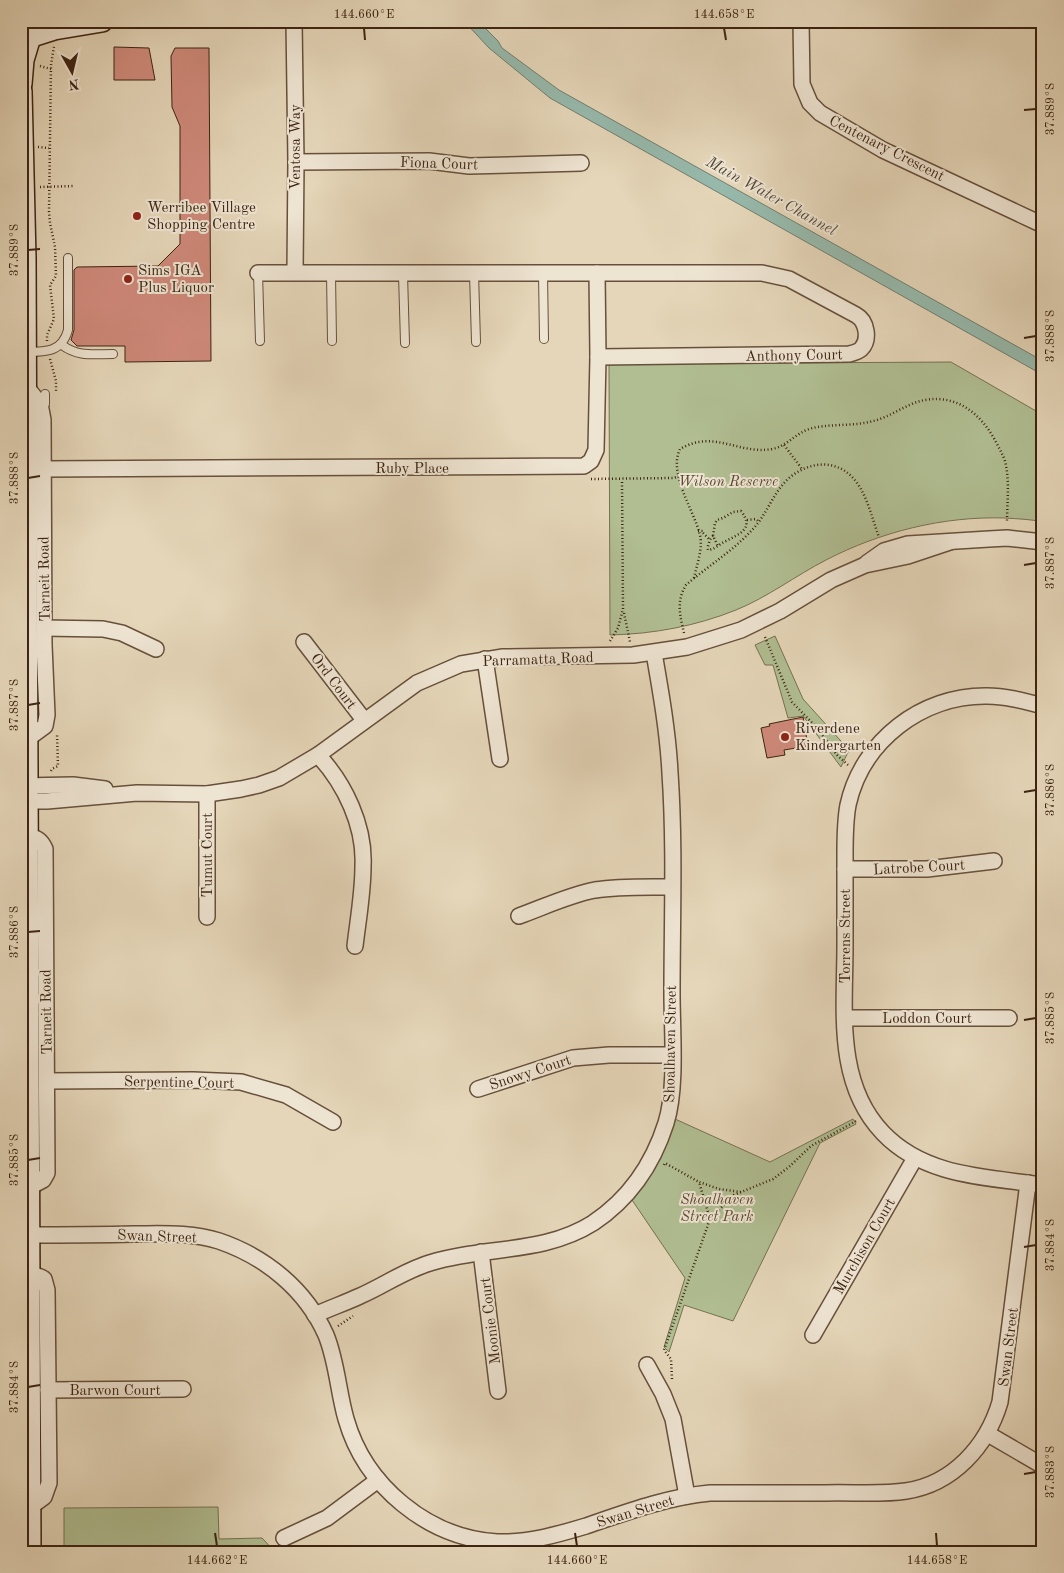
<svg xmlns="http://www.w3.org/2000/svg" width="1064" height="1573" font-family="'Old Standard TT',serif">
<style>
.green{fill:#b0be92;stroke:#767152}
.water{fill:#96b9ac;stroke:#727d6e}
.building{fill:#cf897a;stroke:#3d2411}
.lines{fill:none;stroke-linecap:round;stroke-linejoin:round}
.lane-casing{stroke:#67503b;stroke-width:10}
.street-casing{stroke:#67503b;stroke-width:18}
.secondary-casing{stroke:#3d2411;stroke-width:24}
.path{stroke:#3d2411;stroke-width:2.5;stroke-dasharray:1 2.5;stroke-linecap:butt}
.lane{stroke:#eee4d2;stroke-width:8}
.street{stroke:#eee4d2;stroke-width:15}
.secondary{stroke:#eee4d2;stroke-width:21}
.ticks{fill:none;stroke:#3d2411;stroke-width:2}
.poi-dot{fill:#8f2418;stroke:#eee4d2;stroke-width:2}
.labels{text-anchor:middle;stroke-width:4;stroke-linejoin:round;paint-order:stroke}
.street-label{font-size:15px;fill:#3d2411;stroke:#eee4d2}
.poi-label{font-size:15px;fill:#3d2411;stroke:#eee4d2;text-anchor:start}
.park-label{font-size:15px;font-style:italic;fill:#5a4a31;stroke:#eee4d2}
.water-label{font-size:16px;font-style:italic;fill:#534938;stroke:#eee4d2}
.neatline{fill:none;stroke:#3d2411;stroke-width:2}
.ticks-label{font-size:12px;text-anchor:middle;fill:#3d2411}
</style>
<rect width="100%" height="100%" fill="#e5d6b9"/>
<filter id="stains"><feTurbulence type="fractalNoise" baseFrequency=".004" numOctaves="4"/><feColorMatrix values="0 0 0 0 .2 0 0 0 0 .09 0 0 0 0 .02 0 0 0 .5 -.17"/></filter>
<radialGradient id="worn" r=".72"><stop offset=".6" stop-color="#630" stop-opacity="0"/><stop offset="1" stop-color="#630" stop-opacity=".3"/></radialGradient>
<!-- green -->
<g class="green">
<path d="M951,362L1043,415V522C1030,519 1018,519 1005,518C943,516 880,532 826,560C795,576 768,597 736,610C696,626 654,634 610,635L609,364Z"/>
<path d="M775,636L803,699L849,750L841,767L803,716L788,718L773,665H765L755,645Z"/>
<path d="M675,1119L770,1162L853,1119L856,1124L820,1143L733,1321L684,1305L669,1352L664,1347L685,1278L632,1200C654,1176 665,1149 675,1119Z"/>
<path d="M218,1507L219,1539L262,1538L275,1552H64V1508Z"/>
</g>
<!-- water -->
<path class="water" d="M464,21H478L498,41L502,48L559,90L1043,361V375L550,98L489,48Z"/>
<!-- building -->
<g class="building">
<path d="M114,47L149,48L155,80H114Z"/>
<path d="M175,48H209L211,361L125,362V346H77L71,340L74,330V270L77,267L158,266L180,244V126L172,107L171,56Z"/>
<path d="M803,717L808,746L784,750L785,755L767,758L761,728L770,726L769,724Z"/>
</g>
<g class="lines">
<defs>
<g id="lane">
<path d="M258,273L260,341"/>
<path d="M474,273L476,342"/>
<path d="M543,273L544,339"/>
<path d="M331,274L332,341"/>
<path d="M403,274L405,343"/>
<path d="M62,345C78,357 93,354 113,354"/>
<path d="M27,352C46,352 62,352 68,330V258"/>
<path d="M41,408L45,404V394"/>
</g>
<g id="street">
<path d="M294,21L296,162L295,272"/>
<path d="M801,21L802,84L810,103L820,113L883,150L1043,225"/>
<path d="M296,162L429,161L469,166L581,163"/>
<path d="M258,273H762L789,279L856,315C867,321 870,340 861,349C858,352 853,353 849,354L598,357"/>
<path d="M25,385L40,404L43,420L44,645L47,715L45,726L26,740"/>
<path d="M43,469L584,466L591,461L596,450L598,357L597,273"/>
<path d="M867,563L884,551L908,544L989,539L1007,538L1043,542"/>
<path d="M44,628L103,629L122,633L156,649"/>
<path d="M304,642L364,720"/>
<path d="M485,659L500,759"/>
<path d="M1043,706C1024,701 1006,696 987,696C922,695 862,741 848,805C845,821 845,838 845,854C845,884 845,915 845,945C845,1010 835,1083 883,1133C925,1177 987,1177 1043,1185"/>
<path d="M318,755C345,784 365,826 363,866C363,893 358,920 355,946"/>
<path d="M21,786L73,785L105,789"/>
<path d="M207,794V917"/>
<path d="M21,801H47L137,793L207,794L241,789L259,785L279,778L318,755L417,683L461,664L503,657L633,655L687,647L741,630L780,611L831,580L865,565L908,556L950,542"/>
<path d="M21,839C33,835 40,838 45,849L47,1173L43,1180L28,1188"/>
<path d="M845,869H927L994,861"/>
<path d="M519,916C544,907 569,895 595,890C620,886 646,887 672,887"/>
<path d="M845,1018H1009"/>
<path d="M47,1081L193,1080L241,1082L286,1095L333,1122"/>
<path d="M478,1089L573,1058L609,1055H672"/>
<path d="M21,1235C59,1235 96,1235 133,1234C162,1234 191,1232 219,1241C266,1257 306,1290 326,1335C337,1362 338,1391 346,1419C365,1486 428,1538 497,1542C528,1543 556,1535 586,1526C627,1512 667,1497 710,1493C749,1493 787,1493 825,1493C852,1492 879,1495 906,1491C953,1484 987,1446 1000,1402L1028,1183"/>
<path d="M481,1252L498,1391"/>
<path d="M21,1276C30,1274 37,1274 44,1279L47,1290L49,1483L44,1497L29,1508"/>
<path d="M315,1315C330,1308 345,1303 360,1296C385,1285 407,1269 433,1262C487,1246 544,1254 593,1223C629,1199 653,1164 666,1123C677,1088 672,1031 672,994C672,920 675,846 670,773C668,733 661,693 654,653"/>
<path d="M813,1335L915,1158"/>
<path d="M647,1365L663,1394L673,1419L687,1496"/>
<path d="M48,1390L183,1389"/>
<path d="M988,1434L1043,1466"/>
<path d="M284,1538L327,1518L378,1480"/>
</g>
<g id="secondary">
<path d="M32,36L54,29L102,21"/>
<path d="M21,84L23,60L29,40"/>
<path d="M21,91L25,258L30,1552"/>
</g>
</defs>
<!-- lane casing -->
<use href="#lane" class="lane-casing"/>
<!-- street casing -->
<use href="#street" class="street-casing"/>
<!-- secondary casing -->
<use href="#secondary" class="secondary-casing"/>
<!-- path -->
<g class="path">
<path d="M40,66L51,69"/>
<path d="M38,147L49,148"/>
<path d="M40,187L75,186"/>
<path d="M47,341V335L54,319L50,285L56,276L55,247L50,223L49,212L51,65L54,46"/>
<path d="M50,359L56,381V393"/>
<path d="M784,445L802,469"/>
<path d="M591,479L674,478L679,476"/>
<path d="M747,520L756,519L759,522"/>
<path d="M698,531H703V533L710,540"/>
<path d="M713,536C710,538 707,547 708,550C716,549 719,544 726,541C739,534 755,529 741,511L733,512L723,518L717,520L715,523L713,536L718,546"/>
<path d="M694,578C697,564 703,549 700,535C694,510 668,474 680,449C714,429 739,455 772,449C787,446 795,434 809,429C829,423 852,427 873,421C891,417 907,403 925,400C959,394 983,416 997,444C1000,450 1003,455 1005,461C1010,481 1007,503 1007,522"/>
<path d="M624,613L630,642"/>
<path d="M684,633C680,616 676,601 686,585C708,566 733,551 753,529C767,514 773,493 788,479C807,462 835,458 853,478C867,493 872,519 879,537"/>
<path d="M765,637L792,702L818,729L837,755L848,765"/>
<path d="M610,641L618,628L623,609L622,480"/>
<path d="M51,771L52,769L58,766L57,733"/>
<path d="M664,1165L665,1163L699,1182"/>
<path d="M741,1192L719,1189L699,1182L710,1219L734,1195L773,1179L789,1167L811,1146L856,1121"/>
<path d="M338,1326L353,1316"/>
<path d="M672,1379L671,1359L664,1350L710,1219"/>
</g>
<!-- lane -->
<use href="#lane" class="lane"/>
<!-- street -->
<use href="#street" class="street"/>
<!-- secondary -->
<use href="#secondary" class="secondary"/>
</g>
<!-- ticks -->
<path class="ticks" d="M364,28L365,40M724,28L726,40M1024,110L1036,109M28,250L40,249M1024,338L1036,336M28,478L40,476M1024,565L1036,563M28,705L40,703M1024,792L1036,790M28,932L40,931M1024,1020L1036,1018M28,1160L40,1158M1024,1247L1036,1245M28,1387L40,1385M1024,1474L1036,1472M215,1533L217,1546M575,1533L577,1546M936,1533L937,1546"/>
<!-- markers -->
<g class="poi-dot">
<circle cx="137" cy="216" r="5"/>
<circle cx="128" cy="279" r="5"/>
<circle cx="785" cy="737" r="5"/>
</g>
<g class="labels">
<!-- street labels -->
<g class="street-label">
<text transform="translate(295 147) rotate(-90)" y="5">Ventosa Way</text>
<text transform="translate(887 148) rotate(27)" y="5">Centenary Crescent</text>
<text transform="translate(439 163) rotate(2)" y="5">Fiona Court</text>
<text transform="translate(794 355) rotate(-1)" y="5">Anthony Court</text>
<text x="412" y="473">Ruby Place</text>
<text transform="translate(44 579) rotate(-91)" y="5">Tarneit Road</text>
<text transform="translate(538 659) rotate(-2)" y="5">Parramatta Road</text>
<text transform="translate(334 681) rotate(53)" y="5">Ord Court</text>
<text transform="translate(207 855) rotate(-90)" y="5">Tumut Court</text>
<text transform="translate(919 867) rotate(-3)" y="5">Latrobe Court</text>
<text transform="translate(845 936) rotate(-90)" y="5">Torrens Street</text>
<text transform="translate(46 1012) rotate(-91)" y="5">Tarneit Road</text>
<text x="927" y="1023">Loddon Court</text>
<text transform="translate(670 1044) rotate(-89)" y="5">Shoalhaven Street</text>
<text transform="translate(530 1072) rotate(-18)" y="5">Snowy Court</text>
<text transform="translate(179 1082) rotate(1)" y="5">Serpentine Court</text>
<text transform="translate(157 1236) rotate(2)" y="5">Swan Street</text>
<text transform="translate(864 1246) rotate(-60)" y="5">Murchison Court</text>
<text transform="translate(490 1321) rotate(-97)" y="5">Moonie Court</text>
<text transform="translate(1008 1347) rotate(-83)" y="5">Swan Street</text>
<text x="115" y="1395">Barwon Court</text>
<text transform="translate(635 1511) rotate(-17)" y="5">Swan Street</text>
</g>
<!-- poi labels -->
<g class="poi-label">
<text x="147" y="212">Werribee Village<tspan x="147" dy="17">Shopping Centre</tspan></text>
<text x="138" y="275">Sims IGA<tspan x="138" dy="17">Plus Liquor</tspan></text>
<text x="795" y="733">Riverdene<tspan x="795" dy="17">Kindergarten</tspan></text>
</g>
<!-- park labels -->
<g class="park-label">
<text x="728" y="486">Wilson Reserve</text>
<text x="717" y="1204">Shoalhaven<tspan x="717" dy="17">Street Park</tspan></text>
</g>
<!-- water labels -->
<g class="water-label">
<text transform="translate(772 195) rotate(29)" y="6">Main Water Channel</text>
</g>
</g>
<!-- margin -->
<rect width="1064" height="1573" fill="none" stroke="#e5d6b9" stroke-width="55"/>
<!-- north arrow -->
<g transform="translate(72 72) rotate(172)" stroke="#eee4d2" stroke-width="4" paint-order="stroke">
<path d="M0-4L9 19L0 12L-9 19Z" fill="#3d2411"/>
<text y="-8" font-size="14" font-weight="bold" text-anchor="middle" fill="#3d2411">N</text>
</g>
<rect x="28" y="28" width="1008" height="1518" class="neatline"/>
<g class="ticks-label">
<text x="364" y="18">144.660°E</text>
<text x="724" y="18">144.658°E</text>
<text transform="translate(1050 109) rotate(-90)" y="4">37.889°S</text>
<text transform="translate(14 250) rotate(-90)" y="4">37.889°S</text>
<text transform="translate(1050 336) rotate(-90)" y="4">37.888°S</text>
<text transform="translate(14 478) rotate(-90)" y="4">37.888°S</text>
<text transform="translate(1050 563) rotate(-90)" y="4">37.887°S</text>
<text transform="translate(14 705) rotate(-90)" y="4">37.887°S</text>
<text transform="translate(1050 790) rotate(-90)" y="4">37.886°S</text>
<text transform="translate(14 932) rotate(-90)" y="4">37.886°S</text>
<text transform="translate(1050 1018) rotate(-90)" y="4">37.885°S</text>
<text transform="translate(14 1160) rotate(-90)" y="4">37.885°S</text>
<text transform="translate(1050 1245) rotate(-90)" y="4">37.884°S</text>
<text transform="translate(14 1387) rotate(-90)" y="4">37.884°S</text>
<text transform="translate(1050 1472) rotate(-90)" y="4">37.883°S</text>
<text x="217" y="1564">144.662°E</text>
<text x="577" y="1564">144.660°E</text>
<text x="937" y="1564">144.658°E</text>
</g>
<rect width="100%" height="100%" filter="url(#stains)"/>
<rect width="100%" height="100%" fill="url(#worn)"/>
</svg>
